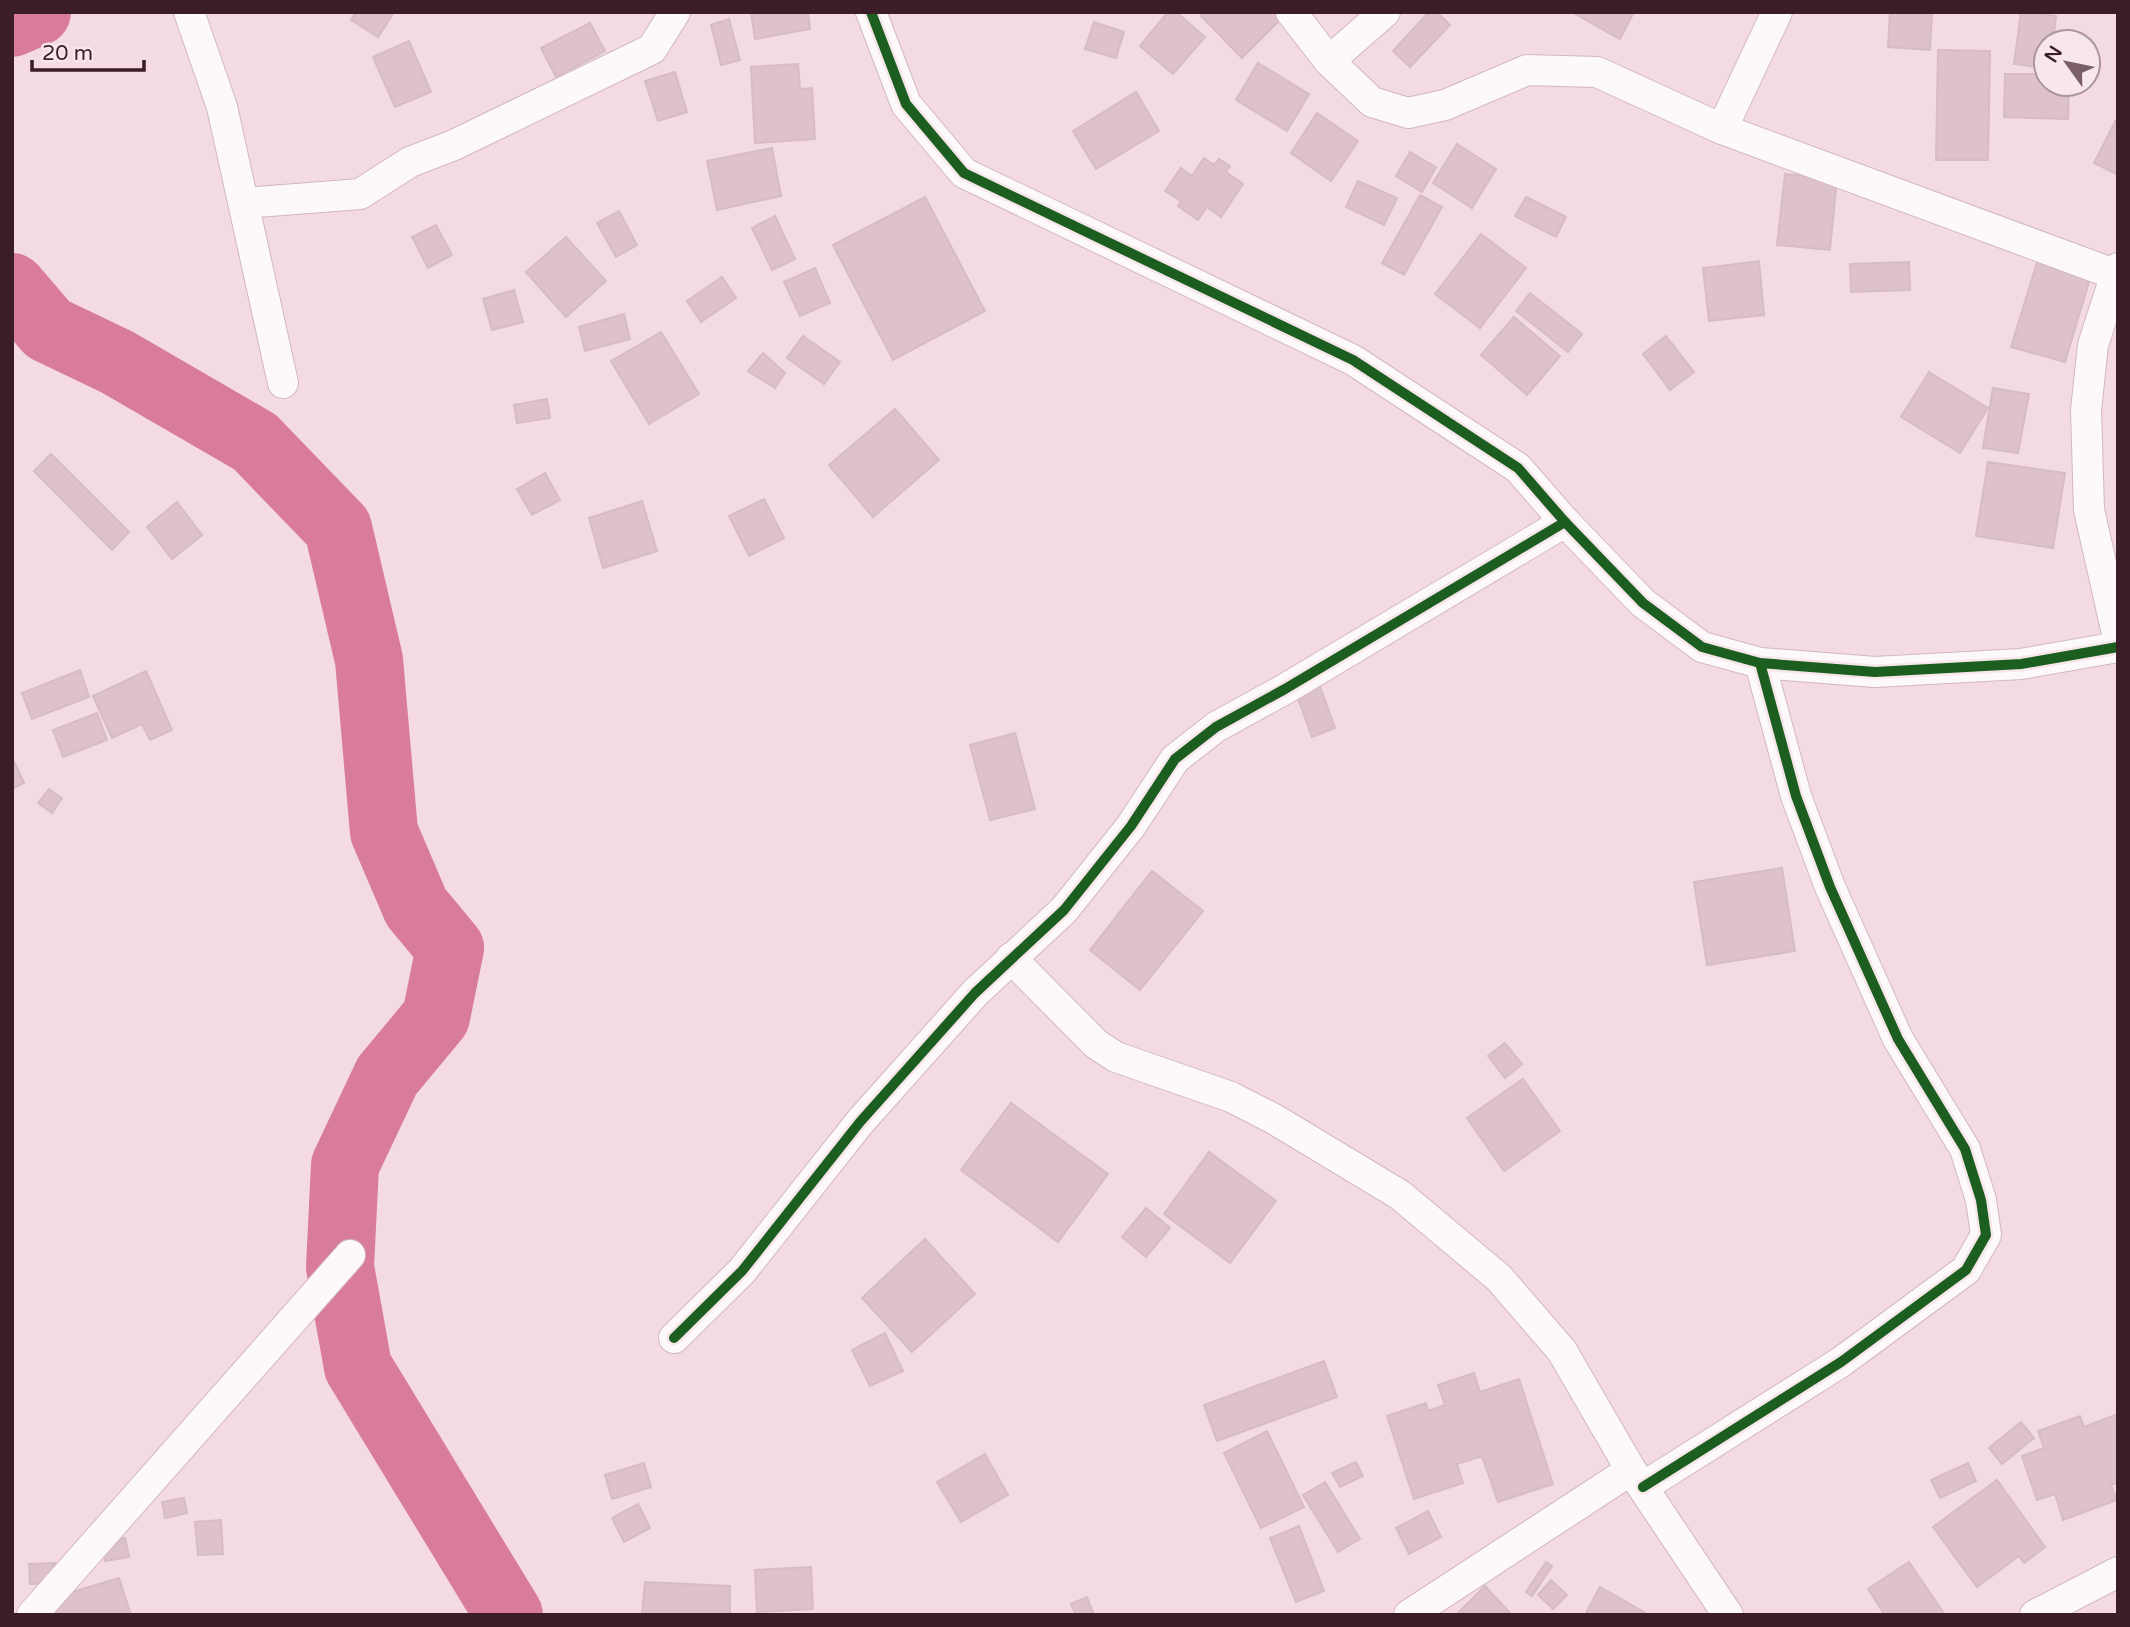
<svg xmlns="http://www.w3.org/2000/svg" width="2130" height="1627" font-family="'Varela Round',sans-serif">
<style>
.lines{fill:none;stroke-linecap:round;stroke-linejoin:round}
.river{stroke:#d97c9b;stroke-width:68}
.building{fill:#dec2ca;stroke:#d6bcc3;stroke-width:2}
.street-casing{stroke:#d2b8bf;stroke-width:32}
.street{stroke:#fdf9fa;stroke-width:30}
.cycleway-casing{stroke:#f7e6ea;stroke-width:15}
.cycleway{stroke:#1b5e20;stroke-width:10}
</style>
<rect width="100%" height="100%" fill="#f4dae1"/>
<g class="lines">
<!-- river -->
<g class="river">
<path d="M12,23L37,12"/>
<path d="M12,287L48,329L117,362L255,442L338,528L369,660L384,832L416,907L450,948L436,1017L387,1076L345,1165L340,1267L358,1367L509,1615"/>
</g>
</g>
<!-- building -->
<g class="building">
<path d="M356,12H394L378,37L351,20Z"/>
<path d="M751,12H808L810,29L755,39Z"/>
<path d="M1168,12H1176L1205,37L1173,74L1140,46Z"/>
<path d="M1205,12H1278L1283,17L1242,58L1201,16Z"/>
<path d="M1429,12H1437L1450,25L1410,67L1393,51Z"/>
<path d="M1572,12H1634L1620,39Z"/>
<path d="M1890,12H1932L1930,50L1888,47Z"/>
<path d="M2021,12L2056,16L2053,42H2046V68L2014,64Z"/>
<path d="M729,19L740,60L721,65L711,25Z"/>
<path d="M1094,22L1124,32L1116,58L1085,49Z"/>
<path d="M590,23L605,51L556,77L541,48Z"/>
<path d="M409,41L431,92L395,107L373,57Z"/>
<path d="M1938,50L1990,51L1988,160H1936Z"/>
<path d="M1258,63L1309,94L1287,131L1236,100Z"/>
<path d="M798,64L800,89L812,88L815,139L755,143L751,67Z"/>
<path d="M675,72L687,112L658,121L645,81Z"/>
<path d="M2005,74H2046V84H2069L2068,119L2004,117Z"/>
<path d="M1136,92L1159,131L1096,169L1073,131Z"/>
<path d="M1317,113L1358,141L1331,181L1291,153Z"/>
<path d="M2116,120L2118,121V175L2094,163Z"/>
<path d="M1457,144L1496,169L1472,208L1433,183Z"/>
<path d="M772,148L781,196L717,210L707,161Z"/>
<path d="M1410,152L1436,167L1422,192L1396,176Z"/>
<path d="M1204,158L1214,165L1219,159L1230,166L1226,172L1243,184L1221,217L1207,207L1198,220L1178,206L1181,201L1165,191L1181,168L1192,176Z"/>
<path d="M1785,174L1837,179L1830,250L1777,245Z"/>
<path d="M1358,181L1397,198L1384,225L1346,207Z"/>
<path d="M1420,195L1442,207L1404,275L1382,263Z"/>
<path d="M925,197L985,311L893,360L833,245Z"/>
<path d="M1526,197L1566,217L1556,237L1515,216Z"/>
<path d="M619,211L637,245L616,257L597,223Z"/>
<path d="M775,216L795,259L772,270L752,228Z"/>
<path d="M436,225L452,255L428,268L412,237Z"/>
<path d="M1481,234L1526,268L1480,328L1435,294Z"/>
<path d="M566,237L606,281L566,317L526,272Z"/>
<path d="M2039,256L2092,272L2065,362L2011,347Z"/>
<path d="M1759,261L1764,315L1709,321L1703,268Z"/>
<path d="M1909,262L1910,290L1851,292L1850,264Z"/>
<path d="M815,268L830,303L800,316L784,282Z"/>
<path d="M722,277L736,298L701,322L687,301Z"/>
<path d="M514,290L523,322L492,330L483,299Z"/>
<path d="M1530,293L1582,334L1568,352L1516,311Z"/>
<path d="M624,314L630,339L585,351L579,327Z"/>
<path d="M1514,317L1560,356L1527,395L1481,355Z"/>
<path d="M661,332L699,394L649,424L611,361Z"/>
<path d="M803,336L840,362L824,384L787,358Z"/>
<path d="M1666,336L1694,372L1670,390L1643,354Z"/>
<path d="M763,353L785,373L775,388L748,371Z"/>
<path d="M1929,372L1988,408L1960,453L1901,417Z"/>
<path d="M1993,388L2029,394L2018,453L1983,448Z"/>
<path d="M547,399L550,418L517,423L514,405Z"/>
<path d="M895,409L939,460L873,517L829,465Z"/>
<path d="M51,454L129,532L112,550L34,471Z"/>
<path d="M1988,462L2065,473L2053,548L1976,536Z"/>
<path d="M545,473L560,500L532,515L517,489Z"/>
<path d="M764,499L784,538L749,556L729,516Z"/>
<path d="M642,501L657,551L603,568L589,518Z"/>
<path d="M177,502L202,535L172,559L147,527Z"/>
<path d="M80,670L89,697L32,719L22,693Z"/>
<path d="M146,671L172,730L150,740L142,724L112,738L93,696Z"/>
<path d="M1318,681L1335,728L1312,737L1295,690Z"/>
<path d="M97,713L107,740L63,757L53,730Z"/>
<path d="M1015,733L1035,809L990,820L970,745Z"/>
<path d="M12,757L24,783L12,789Z"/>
<path d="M49,789L62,798L52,813L38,803Z"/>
<path d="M1782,868L1795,951L1707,965L1694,882Z"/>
<path d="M1152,871L1203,911L1140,990L1090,950Z"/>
<path d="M1505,1043L1522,1064L1505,1078L1488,1056Z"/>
<path d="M1523,1079L1560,1131L1504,1171L1467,1118Z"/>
<path d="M1011,1103L1108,1174L1058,1242L961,1170Z"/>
<path d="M1209,1152L1276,1201L1230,1263L1164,1214Z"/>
<path d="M1146,1208L1170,1228L1146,1257L1122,1237Z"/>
<path d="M925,1239L975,1294L912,1352L862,1298Z"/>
<path d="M885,1333L903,1371L870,1386L852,1350Z"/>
<path d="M1324,1361L1337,1397L1217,1441L1204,1405Z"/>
<path d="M1474,1373L1480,1392L1519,1379L1553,1484L1498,1502L1482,1456L1457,1464L1463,1483L1414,1499L1387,1416L1426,1403L1428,1411L1445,1405L1438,1385Z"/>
<path d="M2118,1414V1482L2111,1485L2117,1500L2063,1520L2055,1494L2037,1500L2022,1456L2044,1448L2038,1431L2080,1416L2084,1427Z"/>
<path d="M2021,1422L2034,1438L2002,1464L1989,1448Z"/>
<path d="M1267,1431L1304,1507L1261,1528L1224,1453Z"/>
<path d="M985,1454L1008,1495L961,1522L937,1482Z"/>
<path d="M1356,1462L1363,1476L1340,1487L1332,1473Z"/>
<path d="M644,1463L651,1487L612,1499L605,1475Z"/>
<path d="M1968,1463L1976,1481L1940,1498L1931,1480Z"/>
<path d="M1997,1480L2045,1547L2024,1563L2019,1556L1977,1587L1933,1527Z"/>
<path d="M1325,1482L1360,1539L1338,1552L1303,1495Z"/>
<path d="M184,1498L187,1513L165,1518L162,1502Z"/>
<path d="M638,1504L650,1528L624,1542L612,1518Z"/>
<path d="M1428,1511L1441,1537L1409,1554L1396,1528Z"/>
<path d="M221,1520L223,1554L198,1555L195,1522Z"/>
<path d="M1299,1526L1324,1591L1296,1602L1270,1538Z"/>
<path d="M125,1538L129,1557L105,1561L102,1543Z"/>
<path d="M1546,1562L1552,1566L1532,1596L1526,1592Z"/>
<path d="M1909,1562L1945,1615H1885L1868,1589Z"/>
<path d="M55,1563V1583L30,1584L29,1564Z"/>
<path d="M811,1567L813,1609L757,1612L755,1570Z"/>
<path d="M119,1578L131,1615H53L49,1599Z"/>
<path d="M1551,1580L1567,1595L1553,1609L1538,1595Z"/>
<path d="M645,1582L730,1586V1615H642Z"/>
<path d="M1485,1586L1512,1615H1456Z"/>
<path d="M1600,1587L1649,1615H1585Z"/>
<path d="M1087,1597L1094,1615H1076L1071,1604Z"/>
</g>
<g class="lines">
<defs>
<g id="street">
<path d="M189,12L222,107L283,383"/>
<path d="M871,12L906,104L964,173L1353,360L1518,468L1565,522L1643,603L1702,647L1760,663L1875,672L2021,664L2118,647"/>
<path d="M1291,12L1329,61L1372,102L1408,113L1445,105L1527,70L1597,72L1722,129L2114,274"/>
<path d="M1329,61L1385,12"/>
<path d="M1722,129L1777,12"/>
<path d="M244,203L360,194L410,162L454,145L652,49L675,12"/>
<path d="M2118,268L2093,345L2086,410L2089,510L2118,638"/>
<path d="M1011,958L1096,1044L1116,1057L1231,1097L1274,1119L1400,1195L1499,1278L1562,1351L1631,1470L1728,1615"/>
<path d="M674,1338L742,1271L860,1122L975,993L1064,910L1131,826L1175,759L1216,727L1285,689L1565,522"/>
<path d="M1643,1487L1841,1362L1966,1270L1986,1235L1981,1200L1965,1149L1898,1039L1830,887L1796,796L1760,663"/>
<path d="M32,1615L350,1255"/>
<path d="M1409,1615L1631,1470"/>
<path d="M2035,1615L2118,1572"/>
</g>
</defs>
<!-- street casing -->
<use href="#street" class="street-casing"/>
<!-- street -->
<use href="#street" class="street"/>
<defs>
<g id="cycleway">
<path d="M871,12L906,104L964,173L1353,360L1518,468L1565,522L1643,603L1702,647L1760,663L1875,672L2021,664L2118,647"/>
<path d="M674,1338L742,1271L860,1122L975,993L1064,910L1131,826L1175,759L1216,727L1285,689L1565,522"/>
<path d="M1643,1487L1841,1362L1966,1270L1986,1235L1981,1200L1965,1149L1898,1039L1830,887L1796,796L1760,663"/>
</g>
</defs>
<!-- cycleway casing -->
<use href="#cycleway" class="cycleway-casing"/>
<!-- cycleway -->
<use href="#cycleway" class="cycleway"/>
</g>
<!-- border -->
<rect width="2130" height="1627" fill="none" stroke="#3a1d26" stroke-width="28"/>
<!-- north arrow -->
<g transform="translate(2067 63) rotate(303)"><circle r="33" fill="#f7e6ea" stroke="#ab969c" stroke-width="2"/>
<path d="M0-5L12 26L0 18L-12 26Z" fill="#7b5f67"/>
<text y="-10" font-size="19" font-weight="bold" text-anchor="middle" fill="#3a1d26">N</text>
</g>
<!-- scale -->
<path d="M32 60v10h112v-10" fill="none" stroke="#3a1d26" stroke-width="3.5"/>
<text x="42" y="60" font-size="21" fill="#3a1d26" stroke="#f7e6ea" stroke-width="5" paint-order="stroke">20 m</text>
</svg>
